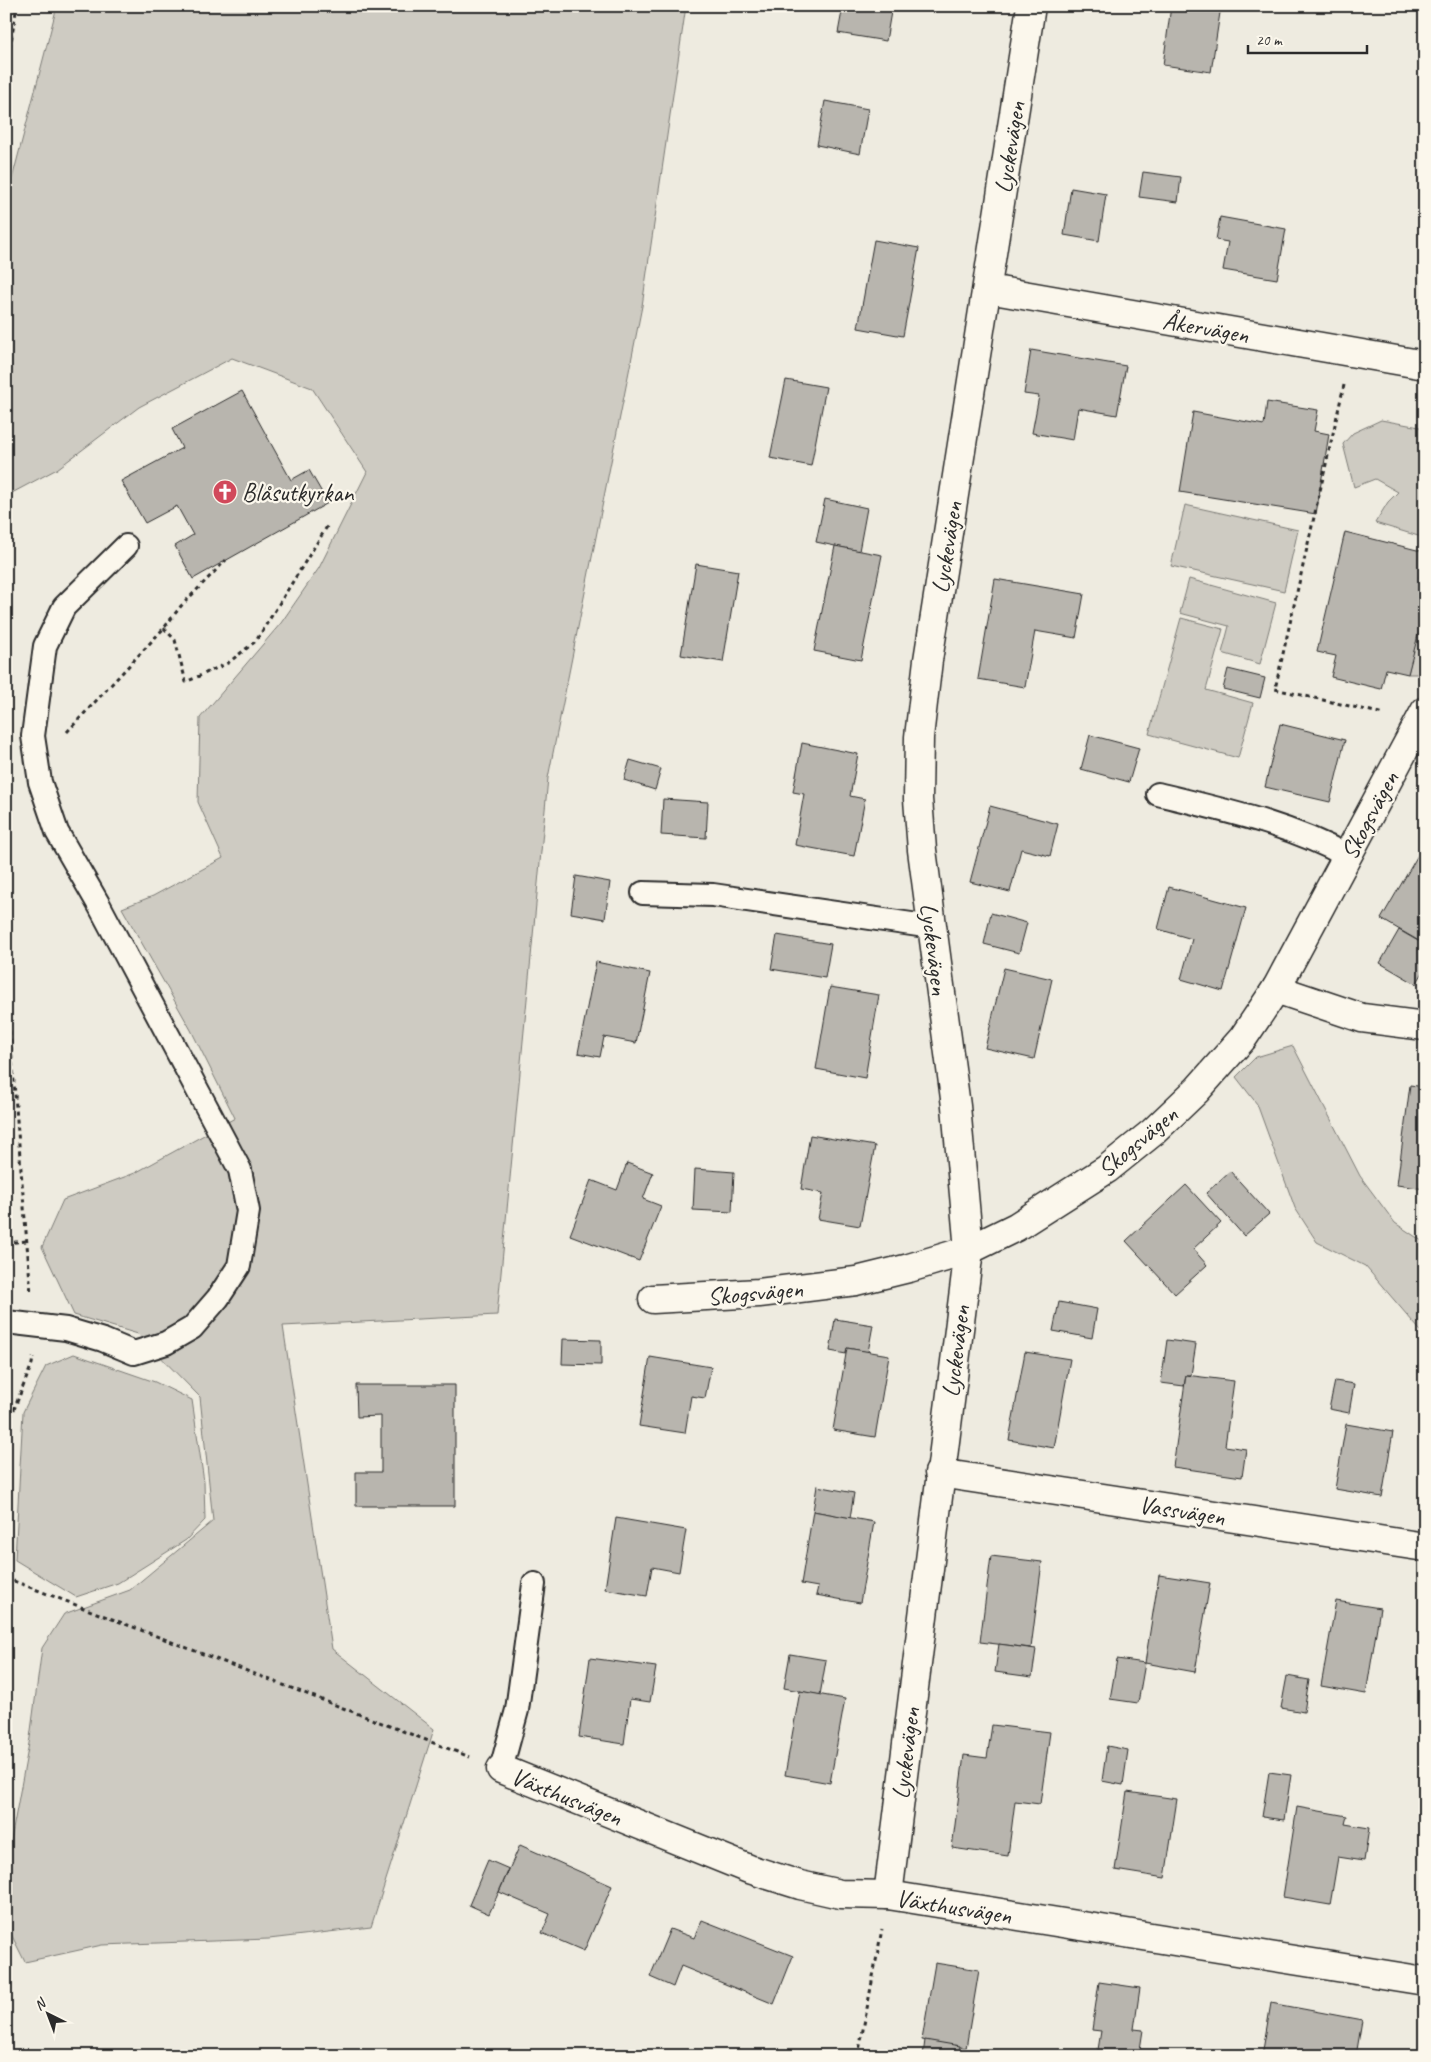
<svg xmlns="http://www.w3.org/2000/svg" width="1431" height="2062" font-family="Caveat,sans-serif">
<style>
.green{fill:#cecbc2;stroke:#7c7b76}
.building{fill:#b8b5ae;stroke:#2b2b2b}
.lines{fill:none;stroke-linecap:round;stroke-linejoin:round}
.service-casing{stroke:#2b2b2b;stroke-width:26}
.minor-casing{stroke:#2b2b2b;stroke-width:31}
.path{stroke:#2b2b2b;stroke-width:3;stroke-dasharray:4 4;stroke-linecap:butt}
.service{stroke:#fbf7ec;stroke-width:22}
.minor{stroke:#fbf7ec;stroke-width:28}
.labels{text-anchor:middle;stroke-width:4.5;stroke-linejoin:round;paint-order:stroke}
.street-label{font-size:25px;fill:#2b2b2b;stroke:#fbf7ec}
.poi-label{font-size:25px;fill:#2b2b2b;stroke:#fbf7ec;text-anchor:start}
</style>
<rect width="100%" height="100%" fill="#eeebe0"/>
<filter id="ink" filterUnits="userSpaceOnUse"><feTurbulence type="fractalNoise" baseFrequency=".02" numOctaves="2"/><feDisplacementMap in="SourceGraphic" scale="10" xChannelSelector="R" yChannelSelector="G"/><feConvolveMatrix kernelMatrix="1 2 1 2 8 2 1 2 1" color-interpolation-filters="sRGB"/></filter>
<g filter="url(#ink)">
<!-- green -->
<g class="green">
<path d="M57,6H686L642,306L548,778L497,1315L283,1326L332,1649L434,1729L371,1927L269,1939L102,1945L25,1962L6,1924V1867L30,1738L42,1648L64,1614L130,1590L213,1521L200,1397L138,1334L74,1315L42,1247L63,1200L135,1173L235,1118L191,1030L122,908L153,896L223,858L198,802L200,718L281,623L319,568L367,472L312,388L232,358L139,407L57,469L10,494L6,484V179H12Z"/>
<path d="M1381,420L1425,428V538L1375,523L1388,502L1398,492L1375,479L1354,487L1343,444L1353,433Z"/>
<path d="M1185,505L1298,530L1284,591L1171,566Z"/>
<path d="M1189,579L1276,603L1260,664L1222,653L1229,626L1180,613Z"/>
<path d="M1425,598V666L1420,674H1408Z"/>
<path d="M1181,618L1223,629L1206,690L1253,703L1238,758L1149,734Z"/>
<path d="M1293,1046L1360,1176L1395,1223L1425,1243V1336L1365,1266L1317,1242L1295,1208L1257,1104L1236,1077L1256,1057Z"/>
<path d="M74,1354L155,1382L192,1400L204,1482L205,1520L186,1540L118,1583L76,1597L15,1560L23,1412L46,1366Z"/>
</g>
<!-- building -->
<g class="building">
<path d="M843,6H892L886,41L838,33Z"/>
<path d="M1171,6H1221L1211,72L1163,65Z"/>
<path d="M825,101L868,109L860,154L817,145Z"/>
<path d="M1143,172L1181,177L1178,202L1139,197Z"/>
<path d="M1071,188L1106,194L1099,241L1064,235Z"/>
<path d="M1220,217L1286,229L1277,279L1223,270L1228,242L1216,240Z"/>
<path d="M874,240L919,248L903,336L858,328Z"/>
<path d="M1031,350L1126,366L1117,415L1078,408L1073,440L1032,433L1039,396L1024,394Z"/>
<path d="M786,380L826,387L811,466L770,458Z"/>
<path d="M242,391L291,480L309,470L328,503L193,579L175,546L193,535L177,506L145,523L121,481L182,448L172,429Z"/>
<path d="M1267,402L1318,410L1314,431L1329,434L1316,514L1180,492L1193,412L1264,425Z"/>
<path d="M825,499L867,508L859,551L816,542Z"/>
<path d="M1345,532L1425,552L1419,578L1425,580V608L1408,674L1386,669L1381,689L1331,677L1336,656L1317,652Z"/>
<path d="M835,546L882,555L861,660L814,651Z"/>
<path d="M696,564L738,571L723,662L681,655Z"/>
<path d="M995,579L1084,594L1076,638L1035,631L1025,687L978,679Z"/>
<path d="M1228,669L1265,678L1260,698L1223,689Z"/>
<path d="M1280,724L1345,740L1330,802L1265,787Z"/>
<path d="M1090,735L1139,748L1129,782L1081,769Z"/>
<path d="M802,743L858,754L850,796L865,799L854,856L795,845L804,794L793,792Z"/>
<path d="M630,760L661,769L655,790L624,780Z"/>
<path d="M663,799L708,802L706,838L661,835Z"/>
<path d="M990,806L1058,824L1050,856L1021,849L1010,892L970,882Z"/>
<path d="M1425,843V930L1419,941L1381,919Z"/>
<path d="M576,876L610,882L605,919L571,913Z"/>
<path d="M1169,887L1246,908L1223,991L1181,979L1192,939L1158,929Z"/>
<path d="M991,913L1027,923L1019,953L984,944Z"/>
<path d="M1399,930L1425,945V969L1416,984L1380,963Z"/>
<path d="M777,935L831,944L825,978L771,969Z"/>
<path d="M596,962L650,973L636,1043L604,1037L600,1057L578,1053Z"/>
<path d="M1004,968L1052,979L1034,1059L985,1048Z"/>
<path d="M830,987L879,995L865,1078L816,1069Z"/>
<path d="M1410,1085L1425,1087V1189L1397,1185Z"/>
<path d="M810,1135L875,1146L860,1226L818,1219L823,1193L801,1189Z"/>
<path d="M627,1163L653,1173L643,1199L661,1206L639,1261L570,1235L591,1180L617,1190Z"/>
<path d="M695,1169L734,1172L732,1212L693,1210Z"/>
<path d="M1230,1171L1269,1214L1244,1236L1206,1193Z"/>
<path d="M1186,1185L1221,1223L1193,1249L1207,1265L1175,1294L1126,1241Z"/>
<path d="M1059,1302L1097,1309L1092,1338L1053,1331Z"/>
<path d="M835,1319L873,1325L868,1352L847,1348L846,1354L830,1351Z"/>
<path d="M563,1339L601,1340V1365L562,1364Z"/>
<path d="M1167,1340L1196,1344L1191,1375H1186L1184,1386L1161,1383Z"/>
<path d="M847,1348L889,1355L875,1437L833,1430Z"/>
<path d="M1025,1352L1070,1359L1054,1448L1009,1440Z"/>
<path d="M650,1357L711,1367L705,1398L691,1396L685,1433L639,1426Z"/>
<path d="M1186,1375L1234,1381L1225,1446L1246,1449L1242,1477L1173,1467Z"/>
<path d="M1335,1381L1354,1384L1349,1413L1329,1409Z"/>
<path d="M356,1385H455V1506H356V1472H381V1416L357,1417Z"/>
<path d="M1346,1424L1393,1432L1382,1497L1335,1489Z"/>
<path d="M817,1486L854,1493L850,1518L813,1511Z"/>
<path d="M813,1511L874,1522L860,1603L816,1595L818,1587L801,1584Z"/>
<path d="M616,1518L686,1530L679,1572L652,1567L647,1596L605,1589Z"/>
<path d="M991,1556L1042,1562L1031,1648L980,1642Z"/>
<path d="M1159,1575L1210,1583L1195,1672L1145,1663Z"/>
<path d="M1336,1601L1380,1608L1366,1694L1321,1686Z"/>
<path d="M999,1644L1036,1649L1032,1677L995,1672Z"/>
<path d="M790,1654L826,1660L820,1695L784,1688Z"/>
<path d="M590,1658L656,1667L650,1702L630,1699L624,1744L579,1737Z"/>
<path d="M1117,1659L1145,1663L1138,1703L1110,1699Z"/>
<path d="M1287,1676L1309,1680L1304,1712L1281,1708Z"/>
<path d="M800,1691L845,1699L830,1783L785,1775Z"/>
<path d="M992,1725L1050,1732L1040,1804L1015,1801L1008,1856L952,1848L964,1755L987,1758Z"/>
<path d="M1107,1746L1128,1750L1123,1785L1102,1781Z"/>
<path d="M1269,1772L1291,1775L1284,1820L1262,1817Z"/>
<path d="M1127,1792L1177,1799L1165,1878L1115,1870Z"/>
<path d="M1297,1807L1347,1816L1345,1824L1369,1828L1364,1861L1338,1857L1330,1905L1283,1897Z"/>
<path d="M520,1845L612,1886L584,1951L542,1933L550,1914L499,1892Z"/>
<path d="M488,1860L509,1869L489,1914L469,1905Z"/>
<path d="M702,1920L793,1956L774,2004L681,1966L673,1987L650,1977L670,1929L694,1938Z"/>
<path d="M935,1963L979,1970L966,2048L922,2040Z"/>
<path d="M1099,1982L1140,1988L1134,2029L1143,2030L1139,2056H1097L1101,2031L1092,2030Z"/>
<path d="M1271,2003L1362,2020L1356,2056H1262Z"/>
<path d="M925,2040L960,2046L958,2056H923Z"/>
</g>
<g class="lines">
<defs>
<g id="service">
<path d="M1158,794C1223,810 1289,824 1347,856"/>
<path d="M643,893L713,895L932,927"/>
<path d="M6,1322L66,1329L103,1340L134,1353L166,1343L192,1328L218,1298L239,1266L248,1211L240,1170L99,905L57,832L40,782L33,736L45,646L64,607L126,546"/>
<path d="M501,1769L517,1710L534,1584"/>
</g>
<g id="minor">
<path d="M988,289L1425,365"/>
<path d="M1276,989L1362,1018L1425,1026"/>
<path d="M653,1299L759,1293L856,1281L909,1268L969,1250L1016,1227L1107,1169L1153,1132L1197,1090L1243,1038L1276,989L1425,711"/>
<path d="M939,1473L1425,1547"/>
<path d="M501,1769L749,1869L800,1885L840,1894L888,1895L1425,1981"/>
<path d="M888,1895L969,1250L956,1106L922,850L918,799L919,737L928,660L1031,6"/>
</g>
</defs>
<!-- service casing -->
<use href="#service" class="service-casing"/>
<!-- minor casing -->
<use href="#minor" class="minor-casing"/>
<!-- path -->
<g class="path">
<path d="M6,71L17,6"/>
<path d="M1344,385L1275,689L1384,714"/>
<path d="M164,628L175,640L186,682L228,663L256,641L328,525"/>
<path d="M67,732L164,628L181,606L226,560"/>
<path d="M6,983L31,1294"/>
<path d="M6,1243L27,1241"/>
<path d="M6,1449L11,1417L32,1364L33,1357"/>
<path d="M6,1578L470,1757"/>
<path d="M6,1612V1619"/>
<path d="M858,2056L882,1929"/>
</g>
<!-- service -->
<use href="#service" class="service"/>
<!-- minor -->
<use href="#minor" class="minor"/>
</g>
</g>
<!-- icons -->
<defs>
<symbol id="church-disc" viewBox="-11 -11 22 22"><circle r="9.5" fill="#d1495b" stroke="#fbf7ec"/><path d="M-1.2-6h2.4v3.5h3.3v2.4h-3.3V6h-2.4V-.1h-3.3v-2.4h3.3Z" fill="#fff"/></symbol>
</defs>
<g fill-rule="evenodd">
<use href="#church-disc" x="211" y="478" width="28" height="28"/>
</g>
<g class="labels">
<!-- street labels -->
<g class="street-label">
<text transform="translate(1009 147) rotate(-81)" y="9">Lyckevägen</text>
<text transform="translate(1206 327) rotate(10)" y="9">Åkervägen</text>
<text transform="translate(946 547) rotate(-81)" y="9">Lyckevägen</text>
<text transform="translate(1369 815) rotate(-62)" y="9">Skogsvägen</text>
<text transform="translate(935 949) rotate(83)" y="9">Lyckevägen</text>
<text transform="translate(1137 1141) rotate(-40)" y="9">Skogsvägen</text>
<text transform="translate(755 1292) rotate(-5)" y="9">Skogsvägen</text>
<text transform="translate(955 1351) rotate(-83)" y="9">Lyckevägen</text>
<text transform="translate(1182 1510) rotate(9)" y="9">Vassvägen</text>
<text transform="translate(905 1753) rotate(-83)" y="9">Lyckevägen</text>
<text transform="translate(567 1796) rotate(22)" y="9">Växthusvägen</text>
<text transform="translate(954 1906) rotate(9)" y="9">Växthusvägen</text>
</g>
<!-- poi labels -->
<g class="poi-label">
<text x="242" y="501">Blåsutkyrkan</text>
</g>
</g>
<!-- margin -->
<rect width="1431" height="2062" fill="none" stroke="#fbf7ec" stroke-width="25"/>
<rect x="12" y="12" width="1406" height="2037" fill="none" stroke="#2b2b2b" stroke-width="2" filter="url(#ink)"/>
<!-- north arrow -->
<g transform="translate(48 2014) rotate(318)" stroke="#fbf7ec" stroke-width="4" paint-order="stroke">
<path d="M0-4L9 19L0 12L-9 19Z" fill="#2b2b2b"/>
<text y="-8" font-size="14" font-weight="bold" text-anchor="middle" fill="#2b2b2b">N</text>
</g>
<!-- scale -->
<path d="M1248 45v8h119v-8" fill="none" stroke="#2b2b2b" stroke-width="2.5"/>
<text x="1256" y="45" font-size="15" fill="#2b2b2b" stroke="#fbf7ec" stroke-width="4" paint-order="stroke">20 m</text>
</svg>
